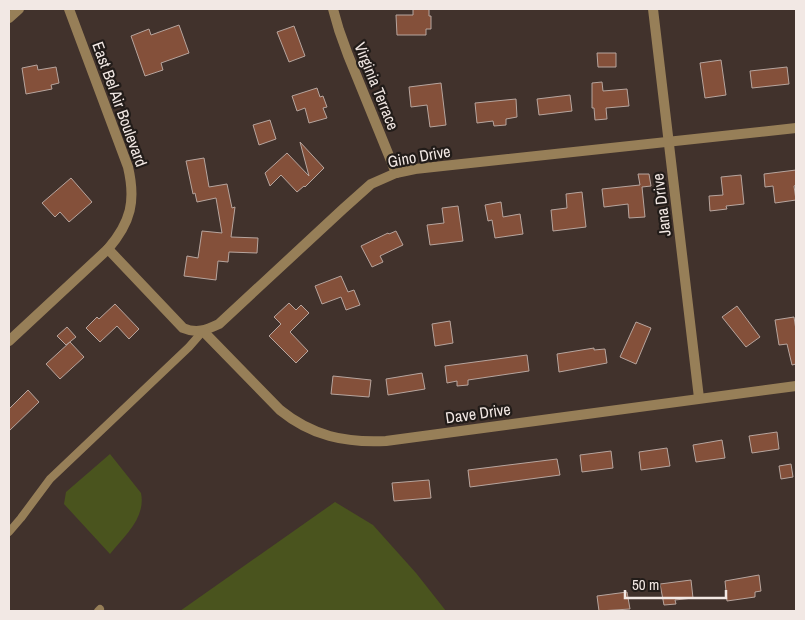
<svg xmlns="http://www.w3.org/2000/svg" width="805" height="620" font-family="'Archivo Narrow',sans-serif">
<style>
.green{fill:#4a541e}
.building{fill:#84503a;stroke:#b7a59e}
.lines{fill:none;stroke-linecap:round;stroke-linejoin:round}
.service{stroke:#977f58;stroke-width:8}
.minor{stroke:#977f58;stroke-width:10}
.labels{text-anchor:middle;stroke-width:4.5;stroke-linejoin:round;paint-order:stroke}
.street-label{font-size:16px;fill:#f2e8e4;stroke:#221c19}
</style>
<rect width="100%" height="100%" fill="#41322c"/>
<!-- green -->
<g class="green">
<path d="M110,454L141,493C146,518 125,535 110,554L64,504L66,492Z"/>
<path d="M335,502L373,525L416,573L446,611H180Z"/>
</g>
<!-- building -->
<g class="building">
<path d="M413,9H429V16H431V29H426V35H397L396,15H413Z"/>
<path d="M179,25L189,53L161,63L163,70L145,76L131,36L149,29L151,35Z"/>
<path d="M294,26L305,56L289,62L277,32Z"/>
<path d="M597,53H616V67H598Z"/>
<path d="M721,60L726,95L705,98L700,63Z"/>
<path d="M37,65L38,70L56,67L59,83L51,85L52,89L26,94L22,68Z"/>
<path d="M787,67L789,84L752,88L750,71Z"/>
<path d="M602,82L603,91L627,89L629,106L606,108L607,119L595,120L594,108H592V83Z"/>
<path d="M441,83L446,125L430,127L427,105L411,107L409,87Z"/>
<path d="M317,88L320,97L323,96L327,107L323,108L327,118L309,123L305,108L297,111L292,96Z"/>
<path d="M570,95L572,111L539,115L537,99Z"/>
<path d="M516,99L517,117L506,119V125L494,126L493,121L477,123L475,103Z"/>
<path d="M270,120L276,139L259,145L253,125Z"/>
<path d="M300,142L324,168L305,187L304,186L297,192L281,175L270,186L265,173L287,153L309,176Z"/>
<path d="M204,158L209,187L227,184L232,208L235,207L231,237L258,238L257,253L229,252L228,262L218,261L216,280L184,276L187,256L198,258L202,231L222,233L216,198L197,202L195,193L193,194L186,161Z"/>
<path d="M796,170V185L794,186L796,200L775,203L773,186L765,187L764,174Z"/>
<path d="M638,174H649L651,186L642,187L645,217L629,218L628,204L604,207L602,189L640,185Z"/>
<path d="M741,175L744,204L726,206L727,209L710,211L709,196L723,195L721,177Z"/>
<path d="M71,178L92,202L69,222L60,212L55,217L42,203Z"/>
<path d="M582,192L586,227L553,231L551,210L567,208L566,194Z"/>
<path d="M501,202L503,217L520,214L523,234L495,238L492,220L488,221L485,205Z"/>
<path d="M458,206L463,241L430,245L427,225L444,223L442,208Z"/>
<path d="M396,231L403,245L380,256L383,262L372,267L361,246L388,233L389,234Z"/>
<path d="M341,276L348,292L354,290L360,305L346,310L341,297L322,304L315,286Z"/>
<path d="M289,303L296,310L301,305L309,313L290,332L308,351L296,363L269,336L281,324L274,317Z"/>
<path d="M115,304L139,329L129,339L117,326L100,342L86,328L97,317L99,319Z"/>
<path d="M737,306L760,337L746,347L722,317Z"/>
<path d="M794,317L796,330V364L792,365L787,344L779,345L775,320Z"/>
<path d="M450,321L453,343L435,346L432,324Z"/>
<path d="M636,322L651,328L636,364L620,357Z"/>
<path d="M67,327L76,337L66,345L57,336Z"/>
<path d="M70,342L84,357L60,379L46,364Z"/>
<path d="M594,348V350L605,349L607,363L559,372L557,354Z"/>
<path d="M527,355L529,371L468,380V385L457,386V381L447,383L445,366Z"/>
<path d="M422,373L425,389L388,395L386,379Z"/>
<path d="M333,376L371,380L369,397L331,394Z"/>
<path d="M28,390L39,402L9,431V409Z"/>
<path d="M777,432L779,449L752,453L749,436Z"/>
<path d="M722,440L725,458L696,462L693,445Z"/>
<path d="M667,448L670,466L641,470L639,452Z"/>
<path d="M611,451L613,468L582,472L580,455Z"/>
<path d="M557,459L560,475L470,487L468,470Z"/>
<path d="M791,464L793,477L781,479L779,466Z"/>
<path d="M429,480L431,498L394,501L392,483Z"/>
<path d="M759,575L761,591L755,592V597L727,601L725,581Z"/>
<path d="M691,580L693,598L675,600L676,604L664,605L660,584Z"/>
<path d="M627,592L630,609L599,611L597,596Z"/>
</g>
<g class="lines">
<!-- service -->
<g class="service">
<path d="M9,532L21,518L50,479L189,347L203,331"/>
<path d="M98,611L100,609"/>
</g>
<!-- minor -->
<g class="minor">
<path d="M333,9L339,30L348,55L396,173"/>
<path d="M653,9L699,398"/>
<path d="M9,18L19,9"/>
<path d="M108,249L183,328C197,334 206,330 219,324L343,209L371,184L396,173L415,169L796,128"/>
<path d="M203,331L280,410C312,436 345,443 386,441L796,386"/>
<path d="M9,341L108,249C131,222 136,201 128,167L69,9"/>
</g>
</g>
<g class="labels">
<!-- street labels -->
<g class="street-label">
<text transform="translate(377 86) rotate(68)" y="6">Virginia Terrace</text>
<text transform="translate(120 104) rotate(70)" y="6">East Bel Air Boulevard</text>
<text transform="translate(419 156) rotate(-10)" y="6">Gino Drive</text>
<text transform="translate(661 205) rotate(-97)" y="6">Jana Drive</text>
<text transform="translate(478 413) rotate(-8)" y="6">Dave Drive</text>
</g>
</g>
<!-- border -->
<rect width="805" height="620" fill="none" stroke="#f2e8e4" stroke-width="20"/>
<!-- scale -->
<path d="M625 590v8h101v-8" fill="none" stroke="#f2e8e4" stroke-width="2.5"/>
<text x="632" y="590" font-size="15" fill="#f2e8e4" stroke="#221c19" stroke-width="4" paint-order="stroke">50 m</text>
</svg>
